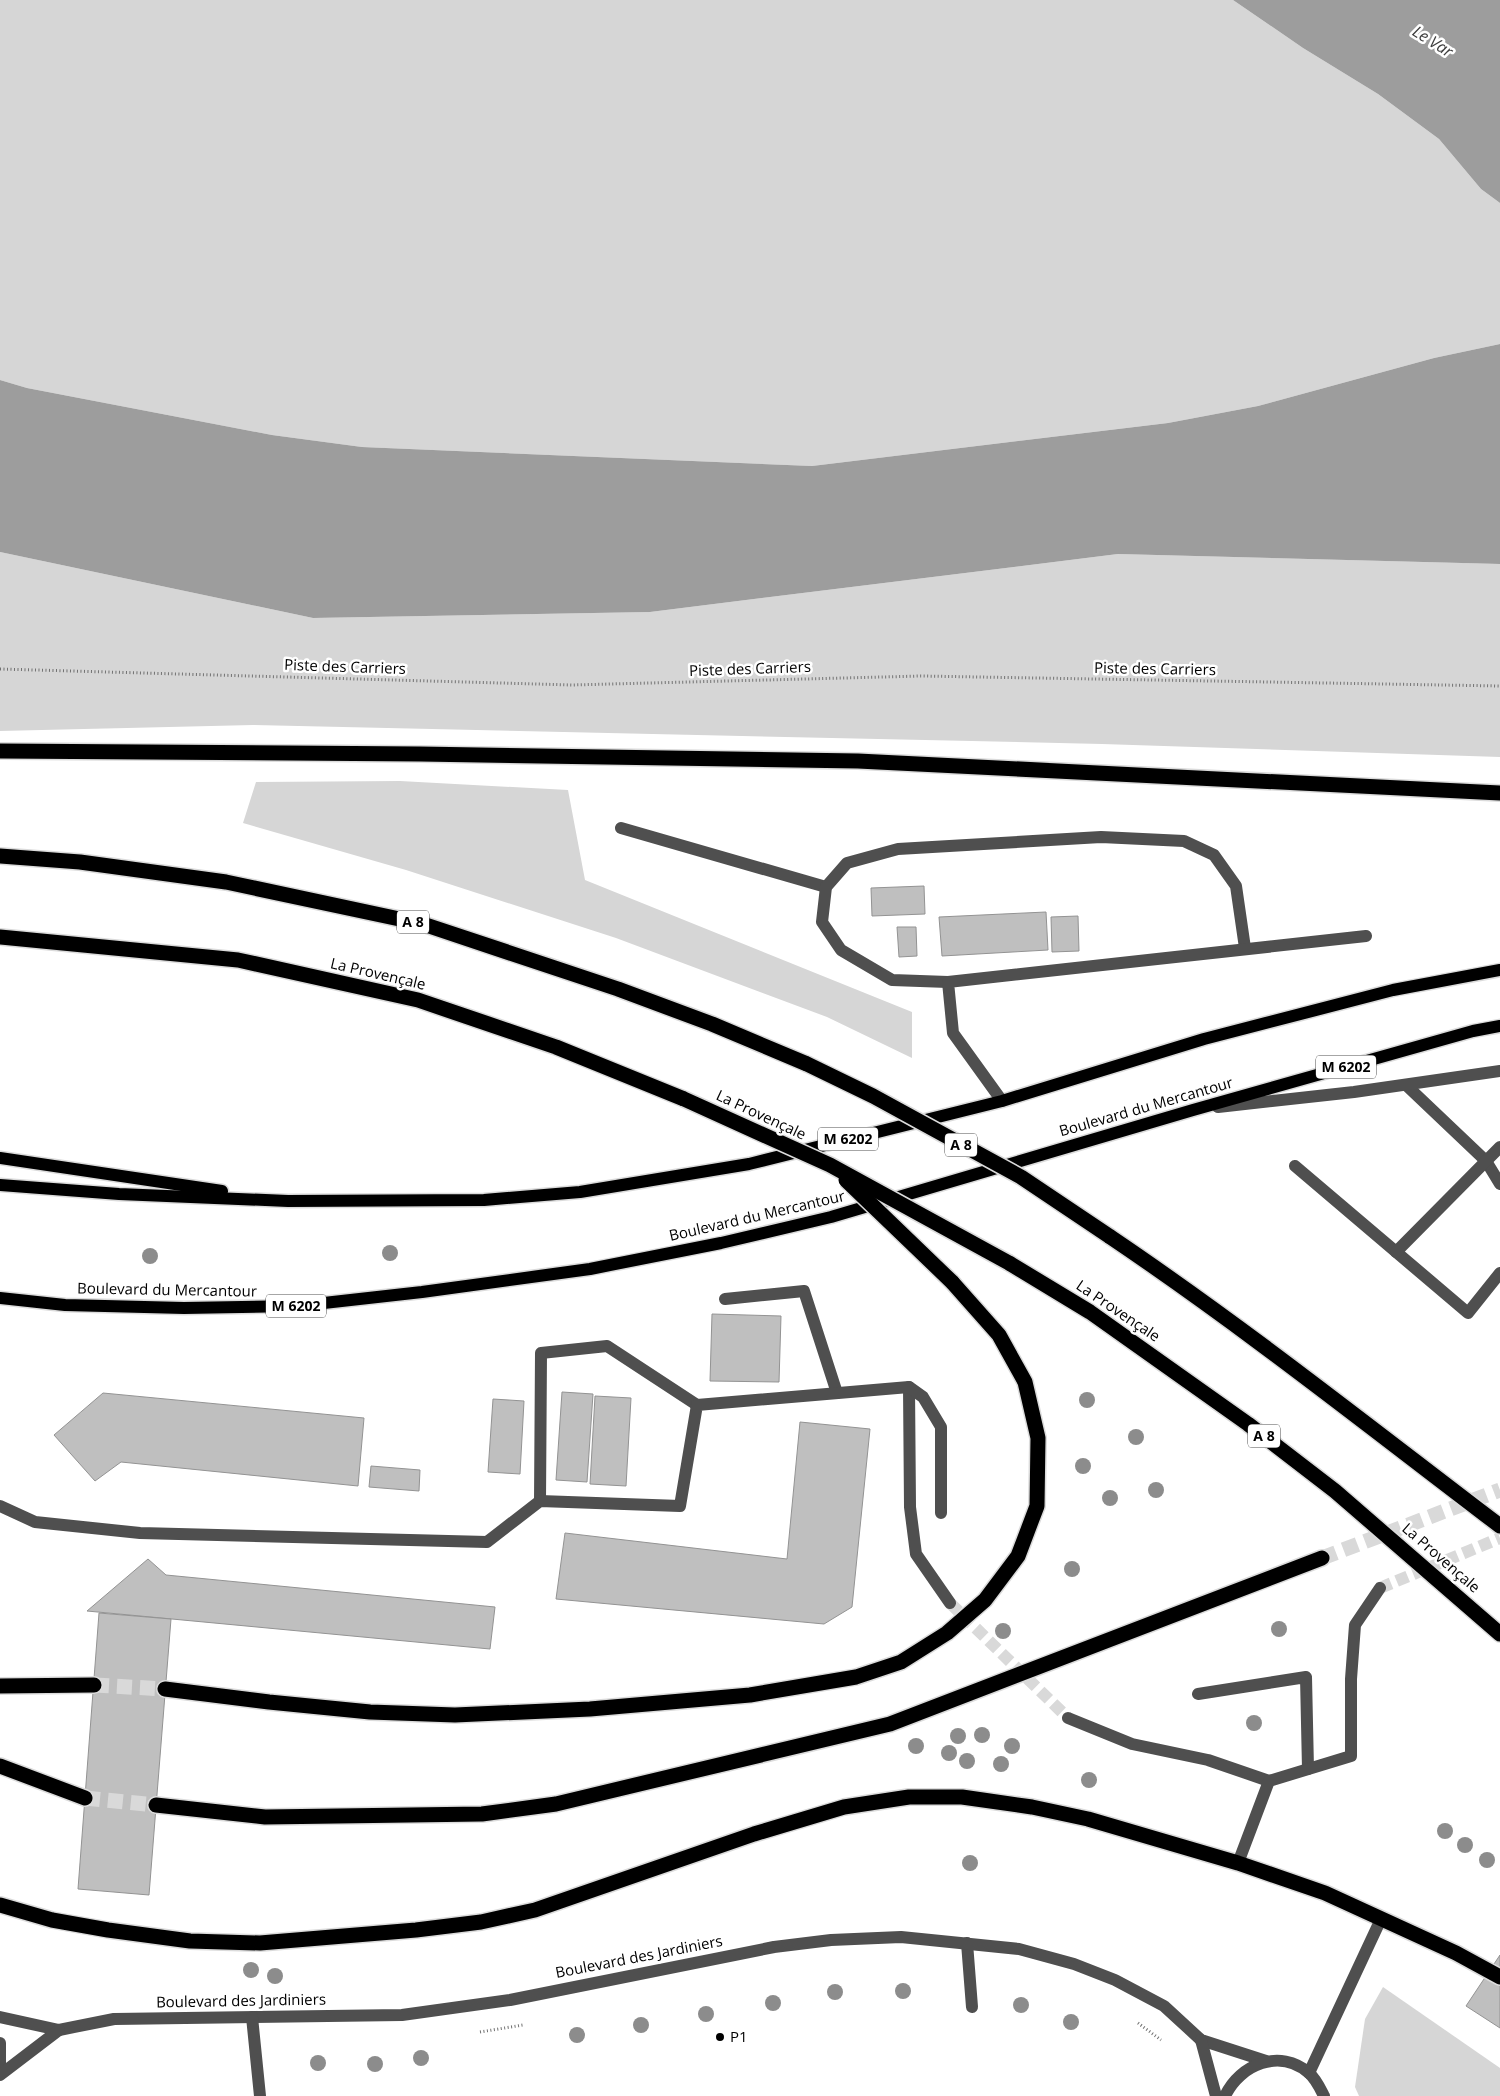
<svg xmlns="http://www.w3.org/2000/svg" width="1500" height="2096" font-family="'Open Sans',sans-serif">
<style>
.green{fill:#d6d6d6}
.water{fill:#9d9d9d}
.building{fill:#bfbfbf;stroke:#939393}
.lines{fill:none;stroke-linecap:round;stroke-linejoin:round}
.minor-tunnel{stroke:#d9d9d9;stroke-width:12;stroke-dasharray:12 6;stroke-linecap:butt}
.highway-tunnel{stroke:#d9d9d9;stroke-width:15;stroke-dasharray:15 8;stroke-linecap:butt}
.major-casing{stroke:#dbdbdb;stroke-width:15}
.highway-casing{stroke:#dbdbdb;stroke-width:18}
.path{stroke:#717171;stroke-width:3;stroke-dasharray:1 2.5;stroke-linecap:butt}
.minor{stroke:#4f4f4f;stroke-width:12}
.major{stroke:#000;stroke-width:12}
.highway{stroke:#000;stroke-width:15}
.highway-bridge-casing{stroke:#dbdbdb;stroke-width:18;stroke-linecap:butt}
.highway-bridge{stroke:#000;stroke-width:15}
.tree{fill:#8c8c8c}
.poi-dot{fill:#000;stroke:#fff;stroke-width:2}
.labels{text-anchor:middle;stroke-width:5;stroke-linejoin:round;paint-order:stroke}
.shield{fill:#fff;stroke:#4c4c4c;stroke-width:1}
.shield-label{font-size:14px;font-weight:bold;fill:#000}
.street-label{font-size:15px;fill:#000;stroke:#fff}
.poi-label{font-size:15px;fill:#000;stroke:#fff;text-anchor:start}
.water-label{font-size:16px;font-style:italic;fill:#3e3e3e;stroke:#fff}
</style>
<rect width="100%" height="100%" fill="#fff"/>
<!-- green -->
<g class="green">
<path d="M0,0H1233L1303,48L1378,94L1439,139L1481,189L1500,203V344L1434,358L1258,406L1168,423L812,466L362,447L272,435L27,388L0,380Z"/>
<path d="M0,552L313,618L650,612L1118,554L1500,564V757L1102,744L253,725L0,731Z"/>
<path d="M400,781L568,790L585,880L912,1012V1058L827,1017L616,938L406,870L243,823L256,782Z"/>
<path d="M1383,1987L1500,2068V2096H1359L1355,2087L1365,2019Z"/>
</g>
<!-- water -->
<g class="water">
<path d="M1233,0H1500V203L1481,189L1439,139L1378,94L1303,48Z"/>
<path d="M1500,344V564L1118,554L650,612L313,618L0,552V380L27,388L272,435L362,447L812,466L1168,423L1258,406L1434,358Z"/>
</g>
<!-- building -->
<g class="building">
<path d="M924,886L925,914L872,916L871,888Z"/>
<path d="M1046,912L1048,950L942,956L939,917Z"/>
<path d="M1078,916L1079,951L1052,952L1051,917Z"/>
<path d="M897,927H916L917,956L899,957Z"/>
<path d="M712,1314L781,1316L779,1382L710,1381Z"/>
<path d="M562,1392L593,1394L587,1482L556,1480Z"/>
<path d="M103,1393L364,1418L358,1486L121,1462L95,1481L54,1435Z"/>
<path d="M595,1396L631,1398L626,1486L590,1484Z"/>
<path d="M493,1399L524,1401L520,1474L488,1472Z"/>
<path d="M800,1422L870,1429L852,1607L824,1624L556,1599L565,1533L787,1559Z"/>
<path d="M371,1466L420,1470L419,1491L369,1487Z"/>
<path d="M148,1559L166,1575L495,1607L490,1649L87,1611Z"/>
<path d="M99,1613L171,1619L149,1895L78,1889Z"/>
<path d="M1500,1955V2028L1466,2006Z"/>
</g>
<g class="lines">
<!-- minor-tunnel -->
<g class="minor-tunnel">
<path d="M1380,1588L1500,1538"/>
<path d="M950,1603L1068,1718"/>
</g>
<!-- highway-tunnel -->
<g class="highway-tunnel">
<path d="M1322,1558L1500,1490"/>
<path d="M94,1685L165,1689"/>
<path d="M85,1798L156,1805"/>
</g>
<defs>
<g id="major">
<path d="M0,1158L222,1191"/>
<path d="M0,1185L119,1194L288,1201L484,1200L580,1192L749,1164L1002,1101L1204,1039L1393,990L1500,970"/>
<path d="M0,1298L65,1305L184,1308L297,1306L422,1292L590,1269L721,1243L831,1217L1193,1110L1473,1031L1500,1026"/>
</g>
<g id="highway">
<path d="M0,751L420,754L858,761L1500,793"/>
<path d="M0,856L80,862L226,882L423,924L618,989L712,1024L807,1064"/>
<path d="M0,937L238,960L418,1000L556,1047L684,1099"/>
<path d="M1109,1236C1244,1327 1371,1428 1500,1526"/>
<path d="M1009,1263L1090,1312L1248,1424L1335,1491L1500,1634"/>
<path d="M0,1686L94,1685"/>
<path d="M165,1689L269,1702L370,1712L455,1715L590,1709L750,1695L856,1677L901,1662L947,1633L985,1600L1018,1556L1037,1506L1038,1438L1025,1382L999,1335L952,1282"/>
<path d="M0,1766L85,1798"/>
<path d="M156,1805L265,1817L482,1814L556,1804L890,1724L1322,1558"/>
<path d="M0,1905L52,1920L108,1930L190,1941L260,1943L416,1930L481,1922L535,1910L754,1834L844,1807L909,1797H962L1032,1807L1088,1819L1238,1863L1325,1893L1456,1953L1500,1977"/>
</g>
</defs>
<!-- major casing -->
<use href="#major" class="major-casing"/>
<!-- highway casing -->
<use href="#highway" class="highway-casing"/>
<!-- path -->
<g class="path">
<path d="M0,669L572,685L921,676L1500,686"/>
<path d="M1138,2023L1161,2040"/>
<path d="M480,2032L523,2025"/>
</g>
<!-- minor -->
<g class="minor">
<path d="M621,828L826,887"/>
<path d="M948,982L892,980L841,950L822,922L826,887L847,863L898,849L1101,837L1184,841L1214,855L1236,886L1245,948"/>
<path d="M1406,1085L1486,1161L1500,1184"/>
<path d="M1002,1101L953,1033L948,982L1366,936"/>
<path d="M1218,1107L1354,1092L1500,1071"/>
<path d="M1295,1166L1468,1313L1500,1273"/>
<path d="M1396,1252L1500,1147"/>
<path d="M725,1299L804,1291L837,1393"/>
<path d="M909,1387L910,1507L916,1554L950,1603"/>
<path d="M540,1501L541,1353L607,1346L697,1405"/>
<path d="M0,1506L35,1522L140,1533L487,1542L540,1501L680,1506L697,1405L909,1387L923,1397L941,1427V1513"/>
<path d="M1198,1694L1306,1677L1308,1769"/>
<path d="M1068,1718L1132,1744L1208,1760L1269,1781"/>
<path d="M1238,1863L1269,1781L1351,1756V1679L1355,1625L1380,1588"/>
<path d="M967,1943L972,2007"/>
<path d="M0,2017L59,2030L114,2019L402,2015L510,2000L774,1947L831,1940L901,1937L1019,1949L1074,1964L1115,1980L1164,2006L1201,2040L1266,2061"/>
<path d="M252,2017L260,2096"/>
<path d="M1201,2040L1216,2096"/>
<path d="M0,2043V2064"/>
<path d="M1309,2073L1381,1919"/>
<path d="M0,2075L59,2030"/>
<path d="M1225,2096C1240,2064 1280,2048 1309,2073C1316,2079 1320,2088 1324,2096"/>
</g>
<!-- major -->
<use href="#major" class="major"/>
<!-- highway -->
<use href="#highway" class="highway"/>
<defs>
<g id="highway-bridge">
<path d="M807,1064L873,1096L1021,1177L1109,1236"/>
<path d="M684,1099L830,1165L1009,1263"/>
<path d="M846,1180L952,1282"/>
</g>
</defs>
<!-- highway-bridge casing -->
<use href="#highway-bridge" class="highway-bridge-casing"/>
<!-- highway-bridge -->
<use href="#highway-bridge" class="highway-bridge"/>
</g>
<!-- trees -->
<g class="tree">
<circle cx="390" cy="1253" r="8"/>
<circle cx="150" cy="1256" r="8"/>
<circle cx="1087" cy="1400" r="8"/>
<circle cx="1136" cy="1437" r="8"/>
<circle cx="1083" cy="1466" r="8"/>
<circle cx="1156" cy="1490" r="8"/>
<circle cx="1110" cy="1498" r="8"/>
<circle cx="1072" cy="1569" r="8"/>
<circle cx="1279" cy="1629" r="8"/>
<circle cx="1003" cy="1631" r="8"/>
<circle cx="1254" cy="1723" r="8"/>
<circle cx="982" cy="1735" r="8"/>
<circle cx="958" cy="1736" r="8"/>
<circle cx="916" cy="1746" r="8"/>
<circle cx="1012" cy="1746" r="8"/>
<circle cx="949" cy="1753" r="8"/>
<circle cx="967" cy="1761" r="8"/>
<circle cx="1001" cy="1764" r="8"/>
<circle cx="1089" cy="1780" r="8"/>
<circle cx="1445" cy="1831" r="8"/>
<circle cx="1465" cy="1845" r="8"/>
<circle cx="1487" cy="1860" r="8"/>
<circle cx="970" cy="1863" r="8"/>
<circle cx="251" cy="1970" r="8"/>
<circle cx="275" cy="1976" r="8"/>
<circle cx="903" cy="1991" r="8"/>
<circle cx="835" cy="1992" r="8"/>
<circle cx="773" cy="2003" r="8"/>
<circle cx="1021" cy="2005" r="8"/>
<circle cx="706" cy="2014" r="8"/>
<circle cx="1071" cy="2022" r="8"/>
<circle cx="641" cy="2025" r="8"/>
<circle cx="577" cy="2035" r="8"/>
<circle cx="421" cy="2058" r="8"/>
<circle cx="318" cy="2063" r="8"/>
<circle cx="375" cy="2064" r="8"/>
</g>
<!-- markers -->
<circle class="poi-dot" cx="720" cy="2037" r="5"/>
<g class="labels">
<!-- shield labels -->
<g class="shield">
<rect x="397" y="910.5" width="32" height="23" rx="4"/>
<rect x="1316" y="1055.5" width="60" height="23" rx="4"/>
<rect x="818" y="1127.5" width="60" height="23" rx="4"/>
<rect x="945" y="1133.5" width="32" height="23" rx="4"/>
<rect x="266" y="1294.5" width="60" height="23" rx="4"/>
<rect x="1248" y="1424.5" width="32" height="23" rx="4"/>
</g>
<g class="shield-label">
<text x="413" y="927">A 8</text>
<text x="1346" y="1072">M 6202</text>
<text x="848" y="1144">M 6202</text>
<text x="961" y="1150">A 8</text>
<text x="296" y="1311">M 6202</text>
<text x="1264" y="1441">A 8</text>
</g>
<!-- street labels -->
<g class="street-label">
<text transform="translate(345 667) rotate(2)" y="5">Piste des Carriers</text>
<text transform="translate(750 669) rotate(-2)" y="5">Piste des Carriers</text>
<text transform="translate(1155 669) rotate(1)" y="5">Piste des Carriers</text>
<text transform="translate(378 974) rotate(13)" y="5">La Provençale</text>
<text transform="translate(1146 1107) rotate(-16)" y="5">Boulevard du Mercantour</text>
<text transform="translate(761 1115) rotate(25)" y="5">La Provençale</text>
<text transform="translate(757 1216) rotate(-13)" y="5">Boulevard du Mercantour</text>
<text transform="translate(167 1290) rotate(1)" y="5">Boulevard du Mercantour</text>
<text transform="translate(1118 1311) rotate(34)" y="5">La Provençale</text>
<text transform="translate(1441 1558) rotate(41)" y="5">La Provençale</text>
<text transform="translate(639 1957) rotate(-11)" y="5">Boulevard des Jardiniers</text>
<text transform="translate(241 2001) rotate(-1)" y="5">Boulevard des Jardiniers</text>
</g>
<!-- poi labels -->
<g class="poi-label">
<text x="730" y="2042">P1</text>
</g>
<!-- water labels -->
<g class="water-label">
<text transform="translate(1433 41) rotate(32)" y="6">Le Var</text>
</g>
</g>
</svg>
